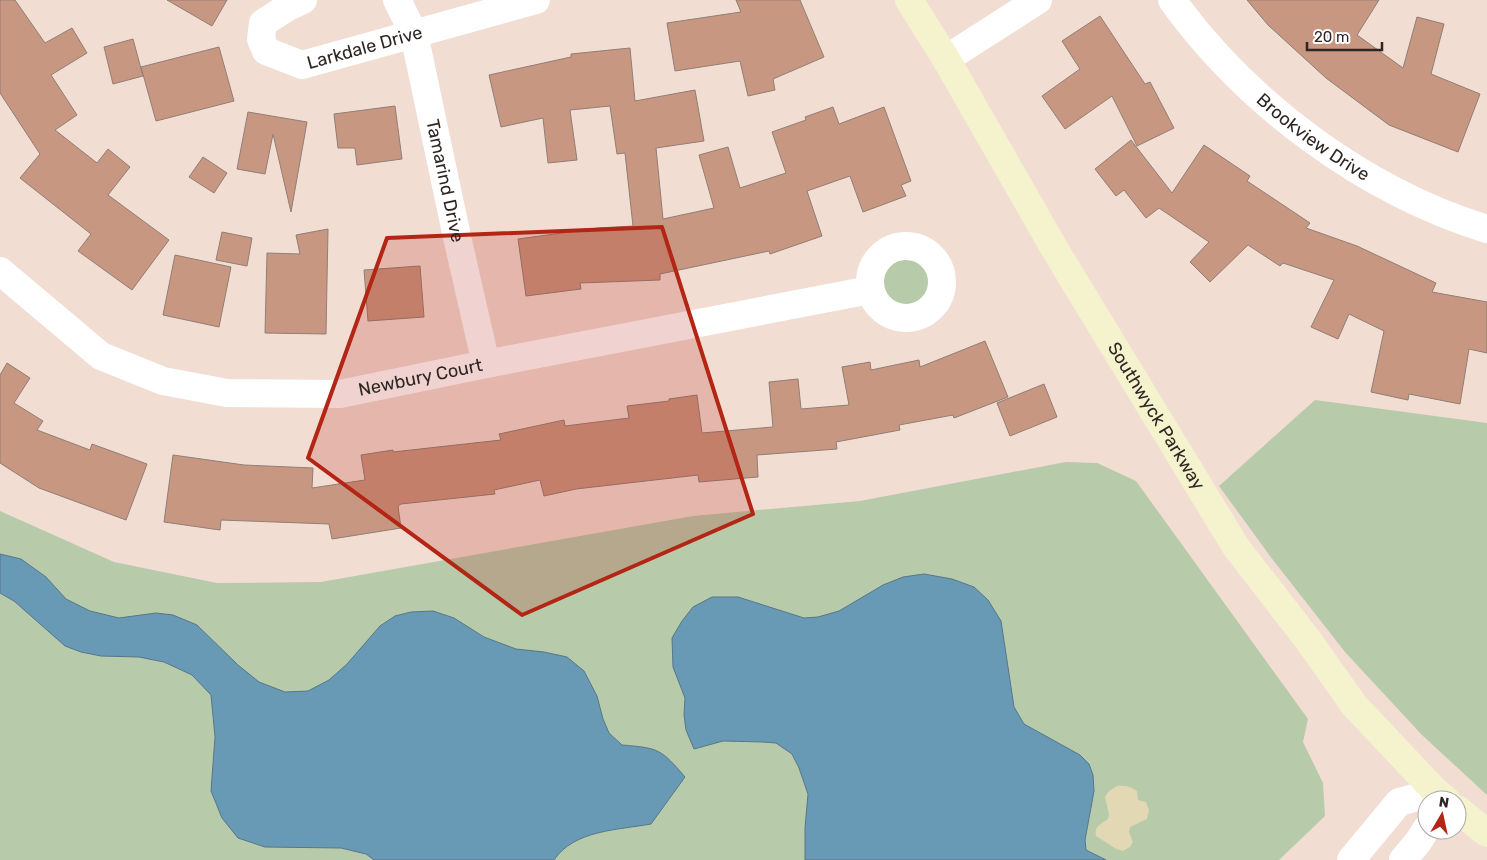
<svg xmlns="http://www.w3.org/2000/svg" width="1487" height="860" font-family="Rubik,sans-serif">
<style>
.green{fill:#b7caaa}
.sand{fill:#e2d8b3}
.water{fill:#689ab5;stroke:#567789}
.building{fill:#c89781;stroke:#917e75}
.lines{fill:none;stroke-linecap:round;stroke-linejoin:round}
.street{stroke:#fff;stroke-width:28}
.secondary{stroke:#f4f3ce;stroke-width:28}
.marked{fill:#b32514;fill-opacity:0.2;stroke:#b32514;stroke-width:4;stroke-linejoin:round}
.labels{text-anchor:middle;stroke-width:5;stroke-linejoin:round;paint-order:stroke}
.street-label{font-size:18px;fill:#2d2622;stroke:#fff}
</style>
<rect width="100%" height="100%" fill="#f2ddd3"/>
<!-- green -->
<g class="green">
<circle cx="909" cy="281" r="32"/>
<path d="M1315,400L1487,423V795L1422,735L1345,652L1273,560L1219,486Z"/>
<path d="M1066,462L1097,463L1136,481L1308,719L1303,742L1323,783L1325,816L1279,860H0V511L114,562L217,583L321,582L693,516L860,501Z"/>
</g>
<!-- sand -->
<path class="sand" d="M1117,786C1124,785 1131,786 1137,791L1138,800L1146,802L1149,810L1147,819L1130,827L1129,832L1133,842L1130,847L1123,851L1116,849L1096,836C1094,826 1101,824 1108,819L1109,814L1105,797L1109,791Z"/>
<!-- water -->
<g class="water">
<path d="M0,554L21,559L46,577L66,599L90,611L119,618L156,613L173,615L197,625L238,665L259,682L285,692L308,691L329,680L347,664L380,626L395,616L411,612L433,611L454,618L484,637L516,649L544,652L567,657L584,671L597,696L603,719L609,733L622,745C659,748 661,749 685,777L651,824C618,830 574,830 554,860H374L366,854L341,848L265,847L238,838L222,818L211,791L215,737L211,695L192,675L164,662L139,657L101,656L81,652L65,646L14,601L0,593Z"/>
<path d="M924,574L952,579L974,587L988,600L1001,621L1014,707L1024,724L1080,755L1089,764L1093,775L1094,791L1085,840L1086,850L1106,860H805V828L808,794L799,768L792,754L776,743L763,742L723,741L694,749L686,730L684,715L685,698L673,667L672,638L682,621L693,607L712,597H738L804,618L818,617L839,611L883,585L903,577Z"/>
</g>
<!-- building -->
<g class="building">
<path d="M0,0H15L45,43L72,28L87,53L51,75L77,115L55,130L97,163L108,149L130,167L108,195L169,240L132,290L78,251L91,234L20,178L40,154L0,93Z"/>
<path d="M167,0H227L212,26Z"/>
<path d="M736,0H800L824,57L773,79L775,90L748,96L740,61L675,71L667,23L741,12Z"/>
<path d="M1247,0H1379L1357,35L1403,68L1417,17L1444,24L1431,74L1480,94L1458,152L1389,125L1326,78L1268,25Z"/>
<path d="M1100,16L1145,84L1150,82L1174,128L1137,146L1112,96L1065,129L1042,96L1080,69L1062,41Z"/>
<path d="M133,39L143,76L113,84L104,47Z"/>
<path d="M219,47L234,101L156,121L141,67Z"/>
<path d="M630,48L635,101L695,90L704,141L656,148L663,219L714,208L699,155L728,147L740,188L786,173L772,132L806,120L805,117L833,107L839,124L884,107L911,181L901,185L906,196L863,212L850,176L807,191L822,236L770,254L769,251L660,274V280L580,283L581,289L526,296L518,239L598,228L633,226L625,153L617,154L610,106L570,110L577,160L548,163L543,118L501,127L489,75L571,57V54Z"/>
<path d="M395,106L402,159L357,165L355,148H338L334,114Z"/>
<path d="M248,112L307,122L291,212L273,134L265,174L237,169Z"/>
<path d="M1131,140L1172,193L1204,145L1250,176L1247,181L1310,223L1306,228L1357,246L1436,283L1432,292L1487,302V353L1469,349L1460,404L1409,394L1408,400L1371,392L1384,331L1349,314L1338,339L1311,327L1334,280L1283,263L1280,266L1248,245L1210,282L1190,262L1209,242L1159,208L1146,218L1124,190L1116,196L1095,169Z"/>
<path d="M203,157L227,173L214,193L189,177Z"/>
<path d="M328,229L326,334L265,333L267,253L300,254L296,235Z"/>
<path d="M222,232L252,238L247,266L216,260Z"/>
<path d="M175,255L231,267L219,327L163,315Z"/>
<path d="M420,266L424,317L368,321L364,270Z"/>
<path d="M985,341L1008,397L954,418L953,415L899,425L900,430L836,442L837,449L757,455L758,477L699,482L698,475L576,489L544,496L540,480L494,490L495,494L401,504L398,506L401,528L332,539L329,524L221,520L220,530L164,522L173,455L244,465L313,468L312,488L365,480L361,455L393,450V452L501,440L499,434L564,420L565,426L629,418L627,406L669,401V399L697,395L702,433L773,427L769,382L798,379L801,409L849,405L842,367L870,362L871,370L919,360L920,367Z"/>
<path d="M7,363L30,378L14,403L43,421L37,430L90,450L92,444L147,464L126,520L39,488L0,463V375Z"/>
<path d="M1044,384L1057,417L1010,436L997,403Z"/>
</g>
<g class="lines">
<!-- street -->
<g class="street">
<path id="s1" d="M303,0L288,7L263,23L261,39L266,51L302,65L536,0"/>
<path id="s2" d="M397,0L414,34L457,237L486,364"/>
<path id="s3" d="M1172,0C1247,104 1364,191 1487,229"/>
<path d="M946,59L1038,0"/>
<circle cx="906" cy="282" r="36"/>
<path id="s4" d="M0,271L101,356L163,381L227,393L340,394L486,364L870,290"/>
<path d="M1351,860L1399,802L1436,792L1435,800"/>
<path d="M1403,860L1418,842L1427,828"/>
</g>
<!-- secondary -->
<g class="secondary">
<path id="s5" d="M909,0L946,59L1057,253L1236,547L1308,640L1354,705L1436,792L1446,800"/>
<path d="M1457,809L1487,833"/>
</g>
</g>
<!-- marked area -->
<path class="marked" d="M662,227L753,514L522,615L308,458L387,238Z"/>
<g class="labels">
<!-- street labels -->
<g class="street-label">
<text dy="6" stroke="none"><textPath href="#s1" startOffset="179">Larkdale Drive</textPath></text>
<text dy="6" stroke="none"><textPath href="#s3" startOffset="198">Brookview Drive</textPath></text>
<text dy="6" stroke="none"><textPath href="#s2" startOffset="188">Tamarind Drive</textPath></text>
<text dy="6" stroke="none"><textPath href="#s4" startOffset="459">Newbury Court</textPath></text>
<text dy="6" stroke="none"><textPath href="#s5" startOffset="484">Southwyck Parkway</textPath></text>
</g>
</g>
<!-- north arrow -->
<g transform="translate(1442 815) rotate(9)"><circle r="24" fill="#ffffff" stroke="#aba8a7"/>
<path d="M0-4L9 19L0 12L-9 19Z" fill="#b32514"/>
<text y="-8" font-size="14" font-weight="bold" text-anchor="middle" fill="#2d2622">N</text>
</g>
<!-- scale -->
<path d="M1307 42v8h75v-8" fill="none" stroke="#2d2622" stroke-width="2.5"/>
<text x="1314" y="42" font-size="15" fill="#2d2622" stroke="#ffffff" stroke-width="4" paint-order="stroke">20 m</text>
</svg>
